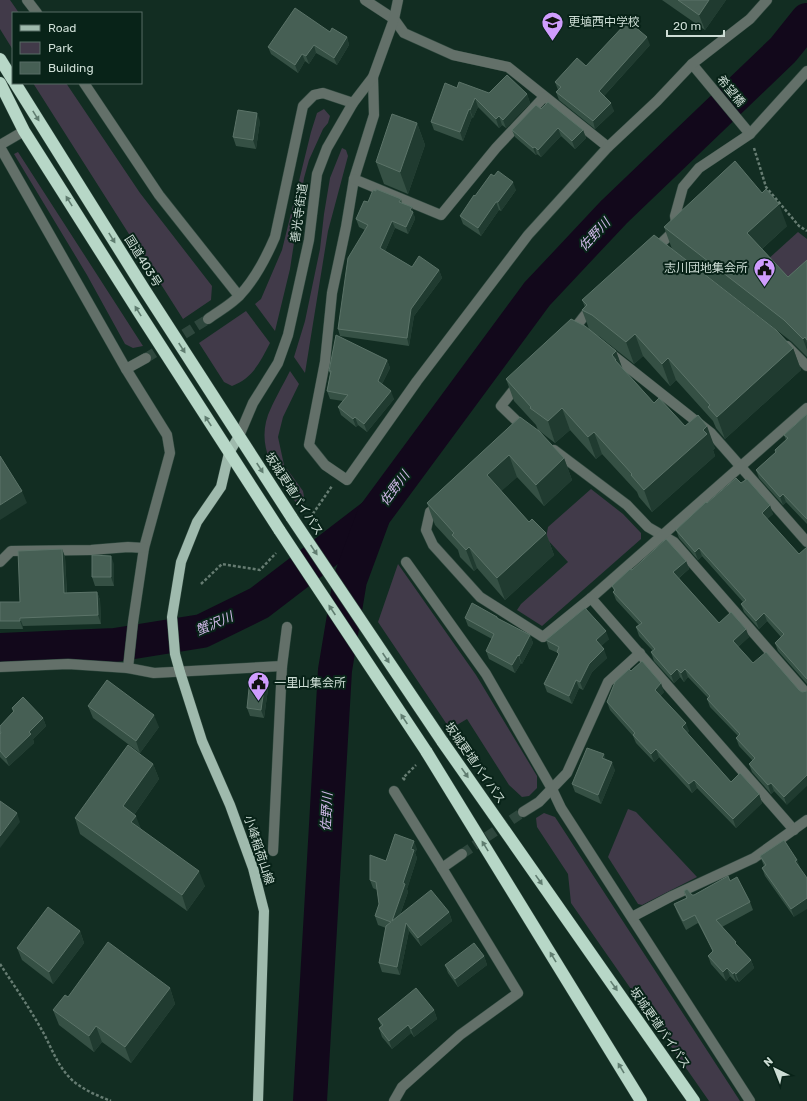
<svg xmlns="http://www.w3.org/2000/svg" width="807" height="1101" font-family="Rubik,'Noto Sans JP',sans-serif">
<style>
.green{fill:#413a49}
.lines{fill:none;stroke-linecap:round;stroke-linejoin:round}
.river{stroke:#12081b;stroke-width:34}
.minor-tunnel{stroke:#2e473d;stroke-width:10;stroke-dasharray:10 5;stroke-linecap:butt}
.minor-casing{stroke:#30493f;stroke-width:11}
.major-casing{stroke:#30493f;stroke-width:11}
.highway-casing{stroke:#30493f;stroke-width:13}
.path{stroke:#667c72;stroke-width:2.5;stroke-dasharray:3 2;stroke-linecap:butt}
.minor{stroke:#637069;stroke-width:10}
.major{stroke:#9fbaad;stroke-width:10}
.highway{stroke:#b7d7c7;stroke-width:12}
.highway-bridge-casing{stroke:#30493f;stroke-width:13;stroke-linecap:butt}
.highway-bridge{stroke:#b7d7c7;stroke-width:12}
.wall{fill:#355044}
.shaded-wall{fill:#203b30}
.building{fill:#465f54;stroke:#5b7368}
.oneway{fill:#607d70}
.labels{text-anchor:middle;stroke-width:4;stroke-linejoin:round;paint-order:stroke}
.poi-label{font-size:12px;fill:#cdddd5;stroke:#082318;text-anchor:start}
.street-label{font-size:12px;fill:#cdddd5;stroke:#082318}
.water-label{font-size:13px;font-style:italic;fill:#d2baea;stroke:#082318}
</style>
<rect width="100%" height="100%" fill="#122d22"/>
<!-- green -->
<g class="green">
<path d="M0,0H10L19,13H13V50L0,29Z"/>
<path d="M33,83H66L140,193L212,286L211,300L183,319Z"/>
<path d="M324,109L330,116L328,123L323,129L309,160L304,178L290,269L275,331L255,304L261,299L282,250L311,132L317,113Z"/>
<path d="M342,148L346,150L348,156L328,231L305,373L294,357L305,321L320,249L324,214L330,178Z"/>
<path d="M18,152L143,346L133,348L125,344L87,275L14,154Z"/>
<path d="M798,232L807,239V275L792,288L766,261Z"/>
<path d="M246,311L270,343C260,362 253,378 232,386L224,382L199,343Z"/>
<path d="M290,371L299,384L283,417L278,437L284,465L303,491L305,502L301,509C281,482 255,452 268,415C274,400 283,385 290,371Z"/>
<path d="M591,489L623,514L641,533V539L542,626L517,610L521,604L568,562L546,538L548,527Z"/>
<path d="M398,564L476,675L537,776V788L529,796L522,797L509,785L467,719L450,729L378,622Z"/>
<path d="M628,809L636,812L697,877L642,905L638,904L608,857Z"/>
<path d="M544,813L555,817L740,1101H709L571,903L568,874L537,827L536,818Z"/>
</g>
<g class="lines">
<!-- river -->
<g class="river">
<path d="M0,650L115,645L202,631L259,603L374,515"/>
<path d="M310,1101L335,670L350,580L374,515L537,294L614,212L783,50L807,20"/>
</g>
<!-- minor-tunnel -->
<g class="minor-tunnel">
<path d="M146,358L208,319"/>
<path d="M462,854L523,812"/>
</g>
<defs>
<g id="minor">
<path d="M27,0L37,13"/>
<path d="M365,0L394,19L404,33L453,55L508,67L608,147"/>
<path d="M692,64L750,134"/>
<path d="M373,77L374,115L354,179L346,227L332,293L325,362L309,445L325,465L347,480L417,381L528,235L608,147L657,101L692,64L750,19L767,0"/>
<path d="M84,83L159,195L239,296"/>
<path d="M0,145L24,131"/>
<path d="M0,147L126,369L167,435L170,453L144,548L133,622L128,668"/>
<path d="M354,179L441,215L496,148L544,97"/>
<path d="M677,228L675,216L683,187L699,168L750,134L807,71"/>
<path d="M653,251L677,228"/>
<path d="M208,319C219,311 232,304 240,295C256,278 266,258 275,237L303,106L314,95L323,93L353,103"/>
<path d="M571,333L592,306"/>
<path d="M787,346L807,366"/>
<path d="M610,353L711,433L807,542"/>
<path d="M126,369L146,358"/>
<path d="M519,383L501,406L523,427L521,429"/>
<path d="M239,436L253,403L278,363L288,335L309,240L317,174L327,148L353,103L373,77L394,19L398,0"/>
<path d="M554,450L627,505L648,527L674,542L807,694"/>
<path d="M440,504L430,512L426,530L433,545L480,597L543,637L591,598L807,408"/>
<path d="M0,562L11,551L91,550L128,547L144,548"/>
<path d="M406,562L486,674L552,789L561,808L750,1101"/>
<path d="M591,598L794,830"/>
<path d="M0,667L68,664L128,668L154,673L282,666"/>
<path d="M523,812L539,802L567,773L608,682L640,653"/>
<path d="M273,851L282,666L287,627"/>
<path d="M442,868L462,854"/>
<path d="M632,917L672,896L754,858L807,820"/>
<path d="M394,1101L402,1087L460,1035L518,993L442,868L394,791"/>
</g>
<path id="major" d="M239,436L229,453L221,487L197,522L181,562L172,617L175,654L180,672L202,741L230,805L253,868L264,911L258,1101"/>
<g id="highway">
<path d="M0,59L13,80"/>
<path d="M0,83L24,131L140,314L280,531"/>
<path d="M15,83L144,289L292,518"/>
<path d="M442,741L694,1101"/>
<path d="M426,751L641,1101"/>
</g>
</defs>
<!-- minor casing -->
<use href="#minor" class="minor-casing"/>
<!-- major casing -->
<use href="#major" class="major-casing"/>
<!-- highway casing -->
<use href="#highway" class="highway-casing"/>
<!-- path -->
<g class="path">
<path d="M754,148L766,187L799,226L807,231"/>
<path d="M310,518L332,486"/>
<path d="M201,584L222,564L260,570L276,553"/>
<path d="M405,780L403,778L416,765"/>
<path d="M0,964C15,987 31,1010 44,1034C53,1051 58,1067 73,1081C84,1090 98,1096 111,1101"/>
</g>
<!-- minor -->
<use href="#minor" class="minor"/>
<!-- major -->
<use href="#major" class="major"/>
<!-- highway -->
<use href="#highway" class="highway"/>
<defs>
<g id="highway-bridge">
<path d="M292,518L442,741"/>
<path d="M280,531L426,751"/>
</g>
</defs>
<!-- highway-bridge casing -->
<use href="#highway-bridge" class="highway-bridge-casing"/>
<!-- highway-bridge -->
<use href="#highway-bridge" class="highway-bridge"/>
</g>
<!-- wall -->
<g class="wall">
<path d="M662,0H726L705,30Z"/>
<path d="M330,32L347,37L349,45L337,65L316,53L309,64L305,61L298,73L271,54L268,47Z"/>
<path d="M650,45L604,96L614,111L595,129L559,100L556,92L558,90L555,82L586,66Z"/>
<path d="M457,88L489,93L527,94L530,103L506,128L502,125L499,128L478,107L473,118L472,117L463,141L434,130L431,122Z"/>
<path d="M541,109L583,130L586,138L575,149L561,136L541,157L537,154L536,155L515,137L512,130Z"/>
<path d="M260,121L256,149L236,146L233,137Z"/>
<path d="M417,123L425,145L408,194L384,184L376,162Z"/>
<path d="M494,176L516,190L501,211L499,210L481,236L463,224L460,216L475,196Z"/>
<path d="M401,199L402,203L414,215L415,219L408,234L395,228L385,251L412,267L439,270L442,278L414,316L409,346L340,336L338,329L365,230L359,227L356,219L368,202Z"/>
<path d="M787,226L762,249L788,277L807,260V357L792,342L672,249L664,227Z"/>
<path d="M582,300L793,348L801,370L725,439L716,428L713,421L676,380L670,386L643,356L634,364L600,337L597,335L616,351L623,370L654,403L715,448L713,450L715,456L652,512L639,497L637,492L602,454L596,459L570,430L555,443L538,430L536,425L514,401L506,379L589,329L582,310L585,307Z"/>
<path d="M387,360L390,368L382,384L394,399L367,432L358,425L356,427L341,415L338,407L343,401L330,399L327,391L330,374L329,371Z"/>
<path d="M807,414V524L786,502L783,505L759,478L756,470L775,453V450L786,440L784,435Z"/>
<path d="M520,417L564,458L572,480L544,506L517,477L501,491L529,522L546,533L554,555L505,600L477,568L474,571L460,557L458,550L435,525L427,503Z"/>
<path d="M741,483L773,514L767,519L799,554L807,547V684L778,651L775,643L781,637L767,621L759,629L744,612L741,604L743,602L702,556L698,560L679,538L676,530L707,503Z"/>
<path d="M62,549L65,557L67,593L97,592L100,600L101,624L23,626V629H0V602H20Z"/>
<path d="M686,561L689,569L679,578L719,623L749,637L738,647L787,805L774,791L771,794L752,772L749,764L753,761L739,746L736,738L738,736L710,707L707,699L708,698L688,677L684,682L680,677L674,683L654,661L651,652L653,651L639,636L636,627L639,625L616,600L613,592L614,591L612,586L632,570Z"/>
<path d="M114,564V586H95L92,577Z"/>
<path d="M497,617L498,619L530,635L533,643L522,664L521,663L515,673L489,659L486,651L492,639L468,626L465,618Z"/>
<path d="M609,639L601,646L607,658L592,672L583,690L579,688L572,704L547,692L544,684L558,655V653L549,649L546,640Z"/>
<path d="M631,671L664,692L660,696L689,731L687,733L731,782L759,794L762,803L736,828L697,788L692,793L659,757L654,762L636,743L633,736L610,710L607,702Z"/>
<path d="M268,689L264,718L250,716L247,708Z"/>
<path d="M88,706L159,727L140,753L93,718Z"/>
<path d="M12,708L43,718L46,726L33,739L34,743L9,766L0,757V726L13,712Z"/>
<path d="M606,760L615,770L601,804L575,792L572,784Z"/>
<path d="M153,764L159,779L134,815L141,829L205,886L187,911L80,834L75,818Z"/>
<path d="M417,849L415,853L417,858L407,889L408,892L400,915L449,912L452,921L421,946L409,931L400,975L382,972L379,963L386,928L378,925L375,916L379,904L377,890L373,888L370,880L386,861Z"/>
<path d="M760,856L797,860L800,868L794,917L765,876L762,868L764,866Z"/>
<path d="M730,881L750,902L753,910L722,927L738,946L751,960L754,968L739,982L737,980L736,982L730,976L726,981L711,964L708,956L713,951L698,923L686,930L677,912L674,904L686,898L684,891L692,895H694Z"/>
<path d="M80,931L84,943L53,984L22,960L17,948Z"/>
<path d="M484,956L487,965L458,987L448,973L445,965Z"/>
<path d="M170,988L175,1004L131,1063L102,1042L94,1052L59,1025L53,1010L68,997Z"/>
<path d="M434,1010L437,1019L414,1037L411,1033L392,1049L382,1037L379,1028L381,1026L378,1019Z"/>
</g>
<!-- shaded-wall -->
<g class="shaded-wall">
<path d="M709,0H726L705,30L699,15Z"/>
<path d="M347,37L349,45L337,65L334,58Z"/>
<path d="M647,37L650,45L602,98L599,91Z"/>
<path d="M314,45L316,53L309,64L306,56Z"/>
<path d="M302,54L305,61L298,73L295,65Z"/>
<path d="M527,94L530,103L506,128L503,120Z"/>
<path d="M475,98L478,107L473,118L470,110Z"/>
<path d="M611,103L614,111L595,129L593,121Z"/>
<path d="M469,109L472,117L463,141L460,132Z"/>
<path d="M257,113L260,121L256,149L253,140Z"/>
<path d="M499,116L502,125L499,128L496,119Z"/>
<path d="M417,123L425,145L408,194L400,172Z"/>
<path d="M558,128L561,136L541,157L538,150Z"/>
<path d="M583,130L586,138L575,149L572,141Z"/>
<path d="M535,147L537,154L536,155L533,148Z"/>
<path d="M513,182L516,190L501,211L498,202Z"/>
<path d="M496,202L499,210L481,236L478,228Z"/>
<path d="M779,204L787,226L755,255L747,233Z"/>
<path d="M412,207L415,219L408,234L406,227Z"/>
<path d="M392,221L395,228L383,256L380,248Z"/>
<path d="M439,270L442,278L414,316L409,346L407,338L411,309Z"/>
<path d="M635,334L643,356L634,364L626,342Z"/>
<path d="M805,337L807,343V350L803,339Z"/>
<path d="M793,348L801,370L725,439L717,417Z"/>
<path d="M616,351L624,373L621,375L612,355Z"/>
<path d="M668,358L676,380L670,386L662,364Z"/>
<path d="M387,360L390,368L380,388L378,381Z"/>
<path d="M391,391L394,399L367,432L364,424Z"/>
<path d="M562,408L570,430L555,443L548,421Z"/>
<path d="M355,417L358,425L356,427L353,419Z"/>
<path d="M707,426L715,448L713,450L715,456L652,512L644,490Z"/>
<path d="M594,432L602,454L596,459L588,437Z"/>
<path d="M509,455L517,477L495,497L487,475Z"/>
<path d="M564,458L572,480L544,506L536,485Z"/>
<path d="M22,491L27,503L0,520V505Z"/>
<path d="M783,494L786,502L783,505L780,497Z"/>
<path d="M770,505L773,514L765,521L762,513Z"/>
<path d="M546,533L554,555L505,600L497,578Z"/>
<path d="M469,547L477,568L474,571L466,550Z"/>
<path d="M699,548L702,556L698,560L695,552Z"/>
<path d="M62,549L65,557L67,601L64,593Z"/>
<path d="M111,556L114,564V586L111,577Z"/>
<path d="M686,561L689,569L676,580L673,572Z"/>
<path d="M97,592L100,600L101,624L98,615Z"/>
<path d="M764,613L767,621L759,629L756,621Z"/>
<path d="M20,618L23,626V629L20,621Z"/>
<path d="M746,629L749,637L736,649L733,641Z"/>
<path d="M606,631L609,639L599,648L596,640Z"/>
<path d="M530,635L533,643L522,664L519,656Z"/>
<path d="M604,649L607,658L592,672L583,690L580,682L589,664Z"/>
<path d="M518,655L521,663L515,673L512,665Z"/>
<path d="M677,669L680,677L674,683L671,675Z"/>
<path d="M685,669L688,677L684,682L681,673Z"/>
<path d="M576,680L579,688L572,704L569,696Z"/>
<path d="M265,681L268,689L264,718L261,710Z"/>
<path d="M661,683L664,692L658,698L655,690Z"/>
<path d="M154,715L159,727L140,753L136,741Z"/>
<path d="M43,718L46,726L33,739L34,743L9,766L6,758L29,732Z"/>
<path d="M686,723L689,731L685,735L682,727Z"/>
<path d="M656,749L659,757L654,762L651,754Z"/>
<path d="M604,754L607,763L602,758Z"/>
<path d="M612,762L615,770L601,804L598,795Z"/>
<path d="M153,764L159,779L129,822L123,806Z"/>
<path d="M807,775V786L787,805L784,797Z"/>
<path d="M694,780L697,788L692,793L689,784Z"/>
<path d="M771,783L774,791L771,794L768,785Z"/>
<path d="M759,794L762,803L736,828L733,819Z"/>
<path d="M17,813L20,822L0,848V836Z"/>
<path d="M136,816L142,832L131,822Z"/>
<path d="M414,841L417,849L415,853L417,858L407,889L408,892L395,929L392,921L403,883L411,849Z"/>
<path d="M797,860L800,868L795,861Z"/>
<path d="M199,871L205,886L187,911L182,895Z"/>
<path d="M807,898V909L794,917L791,909Z"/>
<path d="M449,912L452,921L421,946L418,938Z"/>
<path d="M406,923L409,931L400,975L397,967Z"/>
<path d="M80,931L84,943L53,984L49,972Z"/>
<path d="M484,956L487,965L458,987L455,979Z"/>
<path d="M751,960L754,968L739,982L736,974Z"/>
<path d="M727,968L730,976L726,981L723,972Z"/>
<path d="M734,972L737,980L736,982L733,974Z"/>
<path d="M170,988L175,1004L131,1063L125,1047Z"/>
<path d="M434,1010L437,1019L414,1037L411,1029Z"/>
<path d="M408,1025L411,1033L392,1049L389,1041Z"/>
<path d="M96,1026L102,1042L94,1052L89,1036Z"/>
</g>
<!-- building -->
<g class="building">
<path d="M678,0H709L699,15Z"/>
<path d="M295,8L330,32L332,28L347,37L334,58L314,45L306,56L302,54L295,65L268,47Z"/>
<path d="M628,21L647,37L599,91L611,103L593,121L556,92L561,87L555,82L577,58L586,66Z"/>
<path d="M507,75L527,94L503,120L499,116L496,119L475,98L470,110L469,109L460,132L431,122L445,83L457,88L459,82L489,93Z"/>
<path d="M548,102L583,130L572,141L558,128L538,150L535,147L533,148L512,130L536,105L541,109Z"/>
<path d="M238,110L257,113L253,140L233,137Z"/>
<path d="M392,114L417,123L400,172L376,162Z"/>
<path d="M735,161L762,193L766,189L779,204L747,233L788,277L807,260V340L805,337L803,339L784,320L664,227Z"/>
<path d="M498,171L513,182L498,202H496L478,228L460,216L474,195L475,196L491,174L494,176Z"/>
<path d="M376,189L401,199L399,202L412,207L410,210L413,212L406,227L392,221L380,248L412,267L419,256L439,270L411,309L407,338L338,329L348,258L368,225L356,219L364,201L368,202L373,190L376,191Z"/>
<path d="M654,235L776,330L793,348L717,417L708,407L710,405L668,358L662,364L635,334L626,342L592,315L582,310L587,305L582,300Z"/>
<path d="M571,319L585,326L616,351L612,355L616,360H615L654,403L659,398L685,426L698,415L707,426L703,430L707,434L644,490L631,475L632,474L594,432L588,437L562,408L548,421L530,408L531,407L506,379Z"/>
<path d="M336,335L387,360L378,381L391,391L364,424L355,417L353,419L338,407L348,395L327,391L331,371H329Z"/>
<path d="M807,414V519L783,494L780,497L756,470L776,452L775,450L788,438L784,435Z"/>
<path d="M520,417L539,431L564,458L536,485L509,455L487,475L529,522L532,519L546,533L497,578L469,547L466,550L452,535L454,533L427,503Z"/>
<path d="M0,456L22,491L0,505Z"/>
<path d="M736,478L741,483L747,479L770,505L762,513L799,554L807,547V679L775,643L784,634L764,613L756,621L741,604L746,600L699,548L695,552L676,530L706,502L707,503Z"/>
<path d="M666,539L686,561L673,572L719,623L731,612L746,629L733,641L753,663L766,652L799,690L802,692L807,691V775L784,797L771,783L768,785L749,764L755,758L736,738L740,734L707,699L710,696L685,669L681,673L677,669L671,675L651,652L655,649L636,627L642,623L613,592L615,590L612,586L630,569L632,570Z"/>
<path d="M62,549L64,593L97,592L98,615L20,618V621H0V602H20L18,551Z"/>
<path d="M92,555L111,556V577H92Z"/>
<path d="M472,603L497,617V618L530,635L519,656L518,655L512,665L486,651L494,634L465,618Z"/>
<path d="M585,608L606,631L596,640L604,649L589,664L580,682L576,680L569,696L544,684L559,654L557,652L559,647L546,640Z"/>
<path d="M642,661L661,683L655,690L686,723L682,727L731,782L740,773L759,794L733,819L694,780L689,784L656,749L651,754L633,735L635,733L607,702L615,682L629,669L631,671Z"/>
<path d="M250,679L265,681L261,710L247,708Z"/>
<path d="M107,680L154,715L136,741L88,706Z"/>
<path d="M23,697L43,718L29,732L31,734L6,758L0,751V734L1,733L0,731V726L14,711L12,708Z"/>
<path d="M128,745L153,764L123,806L136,816L131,822L199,871L182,895L75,818Z"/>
<path d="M587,748L604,754L602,758L612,762L598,795L572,784Z"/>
<path d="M0,801L17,813L0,836Z"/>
<path d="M395,834L414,841L411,849L414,850L403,883L405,884L392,921L431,890L449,912L418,938L406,923L397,967L379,963L386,926L391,922L375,916L379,904L376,882L370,880V855L386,861Z"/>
<path d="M784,840L797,860L795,861L807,878V898L791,909L762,868L766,865L760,856Z"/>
<path d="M728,876L730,881L737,877L750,902L716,920L736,942L735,943L751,960L736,974L734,972L733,974L727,968L723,972L708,956L713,951L695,915L683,921L674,904L687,898L684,891L687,889L692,895H694Z"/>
<path d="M48,907L80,931L49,972L17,948Z"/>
<path d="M108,942L170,988L125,1047L96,1026L89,1036L53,1010L65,995L68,997Z"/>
<path d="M474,943L484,956L455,979L445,965Z"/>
<path d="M416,988L434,1010L411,1029L408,1025L389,1041L379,1028L383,1025L378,1019Z"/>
</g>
<!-- one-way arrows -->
<defs><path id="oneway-solid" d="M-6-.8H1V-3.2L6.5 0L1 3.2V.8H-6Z"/></defs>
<g class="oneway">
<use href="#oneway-solid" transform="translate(36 116) rotate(58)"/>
<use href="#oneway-solid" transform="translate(69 201) rotate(-122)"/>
<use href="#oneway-solid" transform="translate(112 238) rotate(58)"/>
<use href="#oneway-solid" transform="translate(138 311) rotate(-122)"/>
<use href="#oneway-solid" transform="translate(182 348) rotate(57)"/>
<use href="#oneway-solid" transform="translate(208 421) rotate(-123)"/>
<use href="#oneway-solid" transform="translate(260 468) rotate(57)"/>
<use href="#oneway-solid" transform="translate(314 550) rotate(56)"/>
<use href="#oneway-solid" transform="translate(332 610) rotate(-124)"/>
<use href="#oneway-solid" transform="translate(386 658) rotate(56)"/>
<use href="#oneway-solid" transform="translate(404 719) rotate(-124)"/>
<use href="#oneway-solid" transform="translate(465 773) rotate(55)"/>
<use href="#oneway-solid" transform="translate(485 846) rotate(-122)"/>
<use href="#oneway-solid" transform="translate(539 880) rotate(55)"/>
<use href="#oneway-solid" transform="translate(553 957) rotate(-121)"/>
<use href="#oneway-solid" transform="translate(614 986) rotate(55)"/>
<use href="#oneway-solid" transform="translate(621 1068) rotate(-121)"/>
</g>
<!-- icons -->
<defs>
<symbol id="school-pin" viewBox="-11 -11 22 30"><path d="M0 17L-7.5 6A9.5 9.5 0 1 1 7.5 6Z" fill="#d09dfe" stroke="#082318"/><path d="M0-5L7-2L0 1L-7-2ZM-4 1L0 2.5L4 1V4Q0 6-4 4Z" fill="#111"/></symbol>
<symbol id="civic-pin" viewBox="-11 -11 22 30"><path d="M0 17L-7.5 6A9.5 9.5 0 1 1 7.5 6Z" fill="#d09dfe" stroke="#082318"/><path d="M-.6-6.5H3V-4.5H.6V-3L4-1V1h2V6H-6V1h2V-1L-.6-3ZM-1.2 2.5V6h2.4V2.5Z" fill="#111"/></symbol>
</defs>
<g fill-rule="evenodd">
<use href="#school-pin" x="540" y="10" width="25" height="34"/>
<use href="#civic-pin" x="752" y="256" width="25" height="34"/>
<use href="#civic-pin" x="246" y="670" width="25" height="34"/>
</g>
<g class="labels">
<!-- poi labels -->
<g class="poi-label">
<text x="568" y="26">更埴西中学校</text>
<text x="748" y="272" text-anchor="end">志川団地集会所</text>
<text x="274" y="687">一里山集会所</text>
</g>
<!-- street labels -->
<g class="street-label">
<text transform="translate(731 91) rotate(50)" y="4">希望橋</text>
<text transform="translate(299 213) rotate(-82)" y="4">善光寺街道</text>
<text transform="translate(143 261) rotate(58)" y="4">国道403号</text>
<text transform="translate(294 494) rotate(57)" y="4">坂城更埴バイパス</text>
<text transform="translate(475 763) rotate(55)" y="4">坂城更埴バイパス</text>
<text transform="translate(259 850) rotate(72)" y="4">小峰稲荷山線</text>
<text transform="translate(660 1028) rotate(55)" y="4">坂城更埴バイパス</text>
</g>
<!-- water labels -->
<g class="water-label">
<text transform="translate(594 234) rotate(-47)" y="5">佐野川</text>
<text transform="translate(394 488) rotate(-53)" y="5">佐野川</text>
<text transform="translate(214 623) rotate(-23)" y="5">蟹沢川</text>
<text transform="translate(326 812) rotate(-87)" y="5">佐野川</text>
</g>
</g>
<!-- legend -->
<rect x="12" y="12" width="130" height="72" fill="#082318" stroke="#576d64"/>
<rect x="20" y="25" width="20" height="6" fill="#9fbaad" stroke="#576d64"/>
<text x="48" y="32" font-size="12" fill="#cdddd5">Road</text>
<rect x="20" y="42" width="20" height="12" fill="#413a49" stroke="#576d64"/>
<text x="48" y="52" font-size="12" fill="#cdddd5">Park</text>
<rect x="20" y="62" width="20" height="12" fill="#465f54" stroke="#576d64"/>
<text x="48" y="72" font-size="12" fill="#cdddd5">Building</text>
<!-- north arrow -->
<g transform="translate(775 1069) rotate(317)" stroke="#082318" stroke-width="3" paint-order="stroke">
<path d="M0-3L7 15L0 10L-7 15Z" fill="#cdddd5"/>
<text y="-6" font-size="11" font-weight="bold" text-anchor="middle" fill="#cdddd5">N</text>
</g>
<!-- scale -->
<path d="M667 30v6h57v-6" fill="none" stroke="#cdddd5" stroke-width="2"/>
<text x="673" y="30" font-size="12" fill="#cdddd5" stroke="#082318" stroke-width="3" paint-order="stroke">20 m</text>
</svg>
